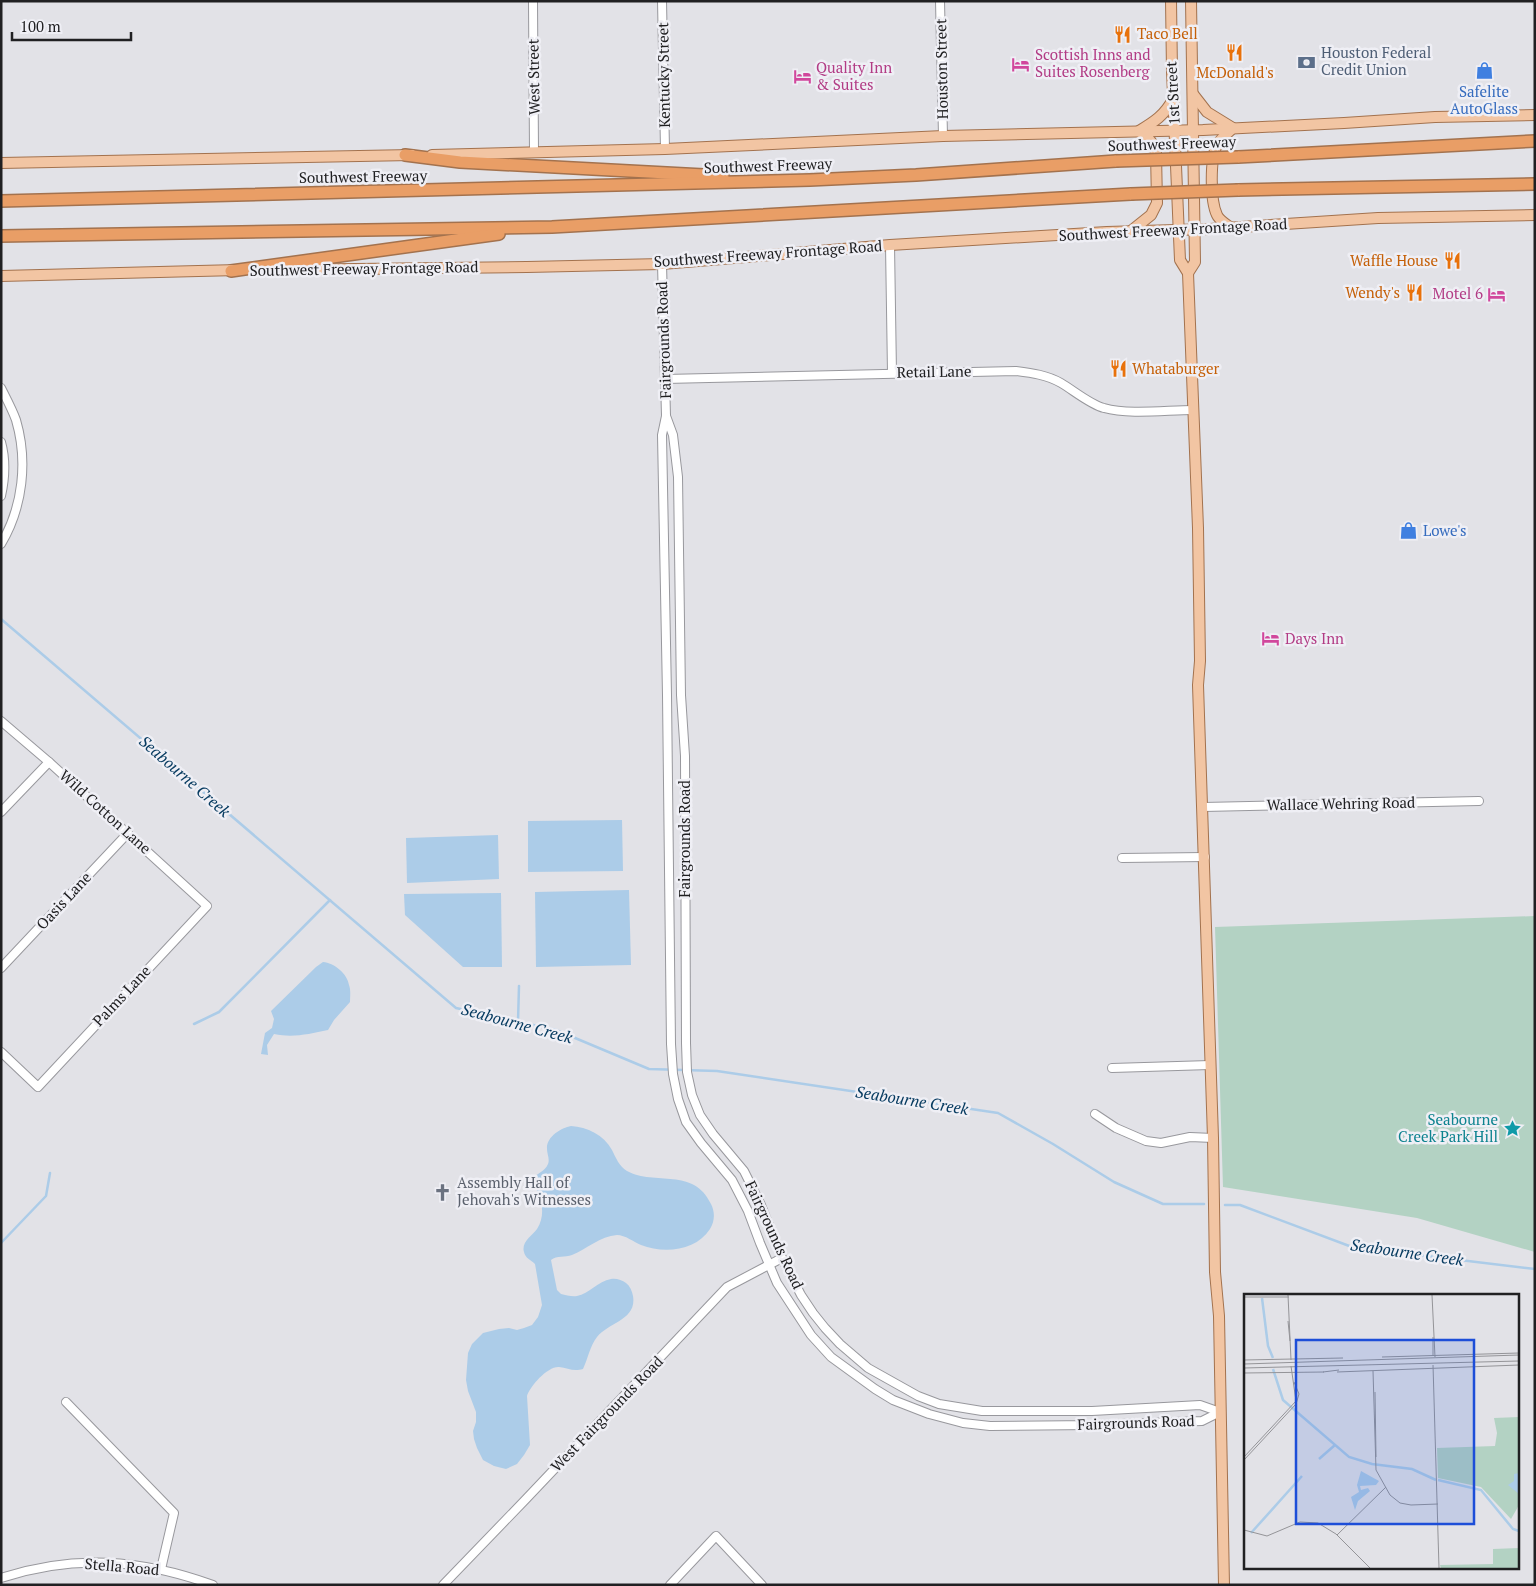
<svg xmlns="http://www.w3.org/2000/svg" width="1536" height="1586" font-family="'PT Serif',serif">
<style>
.green{fill:#b3d2c3}
.water{fill:#accce8}
.lines{fill:none;stroke-linecap:round;stroke-linejoin:round}
.stream{stroke:#accce8;stroke-width:2.5}
.minor-casing{stroke:#98989d;stroke-width:10}
.major-casing{stroke:#a3724e;stroke-width:12}
.highway-casing{stroke:#a3724e;stroke-width:14}
.minor{stroke:#fff;stroke-width:8}
.major{stroke:#f2c5a3;stroke-width:10}
.highway{stroke:#e99e66;stroke-width:11}
.highway-bridge-casing{stroke:#a3724e;stroke-width:14;stroke-linecap:butt}
.highway-bridge{stroke:#e99e66;stroke-width:11}
.labels{text-anchor:middle;stroke-width:5;stroke-linejoin:round;paint-order:stroke}
.food-label{font-size:15px;fill:#c56008;stroke:#efeff5;text-anchor:start}
.service-label{font-size:15px;fill:#4e5e75;stroke:#efeff5;text-anchor:start}
.hotel-label{font-size:15px;fill:#b23c85;stroke:#efeff5;text-anchor:start}
.street-label{font-size:15px;fill:#202022;stroke:#efeff5}
.shop-label{font-size:15px;fill:#366cbe;stroke:#efeff5}
.culture-label{font-size:15px;fill:#0d838f;stroke:#efeff5;text-anchor:end}
.worship-label{font-size:15px;fill:#5b616d;stroke:#efeff5;text-anchor:start}
.water-label{font-size:16px;font-style:italic;fill:#073b60;stroke:#efeff5}
.inset-river{fill:none;stroke:#accce8;stroke-width:2.5}
.inset-road{fill:none;stroke:#949498;stroke-width:1}
.view{fill:#1d4ed8;fill-opacity:0.15;stroke:#1d4ed8;stroke-width:2.5}
.inset-edge{fill:none;stroke:#202022;stroke-width:2.5}
</style>
<rect width="100%" height="100%" fill="#e2e2e7"/>
<!-- green -->
<path class="green" d="M1535,916V1252L1417,1218L1223,1187L1215,927Z"/>
<!-- water -->
<g class="water">
<path d="M622,820L623,871L528,872V821Z"/>
<path d="M498,835L499,879L407,883L406,838Z"/>
<path d="M629,890L631,965L536,967L535,892Z"/>
<path d="M501,893L502,967H463L405,915L404,894Z"/>
<path d="M323,962C334,963 347,973 349,985C351,990 350,997 350,1002L334,1020L328,1030C309,1034 293,1038 274,1034L267,1045L268,1055L261,1054L265,1033L272,1028L274,1019L271,1011L316,967Z"/>
<path d="M571,1126C587,1127 604,1135 612,1150C616,1158 619,1166 627,1171C655,1186 694,1167 711,1204C715,1212 715,1221 710,1229C696,1251 664,1254 641,1245C634,1242 625,1235 617,1235C600,1236 587,1249 572,1255C565,1258 557,1255 551,1260L557,1290L561,1294C566,1295 572,1297 577,1296C589,1294 598,1281 611,1279C616,1278 622,1280 626,1283C630,1286 632,1291 633,1296C637,1320 609,1322 597,1337C590,1346 588,1358 583,1369C573,1372 568,1368 559,1367C548,1366 530,1386 527,1396L530,1445L524,1455L517,1464L506,1469L494,1466L483,1460L477,1448L474,1439L473,1431L476,1422V1412L468,1391L466,1380L468,1353L472,1344L483,1333L499,1329L509,1328L517,1330L524,1328L532,1325L538,1317L542,1305L535,1264C531,1260 525,1258 524,1252C521,1242 532,1236 537,1229C547,1214 541,1193 531,1180C535,1174 545,1172 548,1164C550,1159 547,1154 547,1149C546,1137 561,1128 571,1126Z"/>
</g>
<g class="lines">
<!-- stream -->
<g class="stream">
<path d="M1,619L456,1008L556,1030L649,1069L717,1071L998,1113L1053,1144L1114,1182L1163,1204H1204"/>
<path d="M518,1022L519,986"/>
<path d="M194,1024L219,1012L330,900"/>
<path d="M1225,1205H1240L1352,1247L1535,1269"/>
<path d="M1,1243L46,1196L50,1173"/>
</g>
<defs>
<g id="minor">
<path d="M533,1L534,153"/>
<path d="M662,1L665,149"/>
<path d="M940,1L943,136"/>
<path d="M890,245L892,373"/>
<path d="M662,264L666,416L662,435L667,695L671,1044L673,1074L678,1099L686,1122L701,1143L732,1180L748,1211L760,1243L777,1283L811,1335L831,1357L875,1389L893,1400L929,1414L963,1423L990,1426L1092,1425L1202,1421L1220,1412"/>
<path d="M665,379L1016,371C1032,373 1047,375 1061,383C1073,390 1091,405 1104,408C1129,415 1167,410 1193,410"/>
<path d="M1,388C6,398 12,409 16,420C28,461 23,507 1,544"/>
<path d="M666,416L673,435L678,477L681,695L685,756L686,1043L687,1072L692,1095L700,1115L713,1134L744,1171L761,1205L782,1258L801,1295L813,1313L825,1328L840,1344L868,1368L918,1396L939,1404L982,1411H1092L1200,1405L1220,1412"/>
<path d="M1,442C6,460 5,478 1,496"/>
<path d="M1,721L49,762L207,906L38,1087L1,1052"/>
<path d="M1203,807L1479,801"/>
<path d="M1,812L49,762"/>
<path d="M1122,858L1205,857"/>
<path d="M1,968L128,833"/>
<path d="M1112,1068L1210,1065"/>
<path d="M1095,1114L1116,1128L1146,1141L1161,1143L1190,1137L1213,1138"/>
<path d="M66,1402L174,1513L161,1569"/>
<path d="M1,1578C74,1554 141,1559 213,1585"/>
<path d="M443,1585L526,1499L727,1287L782,1258"/>
<path d="M670,1585L716,1536L762,1585"/>
</g>
<g id="major">
<path d="M1171,1L1172,71L1180,260L1188,273L1198,528L1200,661L1198,685L1213,1138L1215,1272L1219,1316L1224,1585"/>
<path d="M1193,94L1207,112L1233,128C1228,133 1220,139 1217,145C1210,159 1210,200 1217,215C1219,220 1226,224 1231,228"/>
<path d="M432,155L665,149L943,136L1203,130L1344,123L1435,117L1535,115"/>
<path d="M1,163L412,155"/>
<path d="M1131,231L1151,215L1157,203L1156,153C1154,142 1148,138 1139,131C1154,122 1165,115 1173,99"/>
<path d="M267,270L527,267L662,264L890,245L1107,232L1210,229L1378,218L1535,215"/>
<path d="M1188,273L1195,262L1191,1"/>
<path d="M1,276L238,270"/>
</g>
<g id="highway">
<path d="M405,155L460,162L723,176"/>
<path d="M1238,157L1535,141"/>
<path d="M1238,190L1535,184"/>
<path d="M1,201L810,180L916,175L1116,161"/>
<path d="M1,236L552,227L1131,194"/>
<path d="M231,271L499,234"/>
</g>
</defs>
<!-- minor casing -->
<use href="#minor" class="minor-casing"/>
<!-- major casing -->
<use href="#major" class="major-casing"/>
<!-- highway casing -->
<use href="#highway" class="highway-casing"/>
<!-- minor -->
<use href="#minor" class="minor"/>
<!-- major -->
<use href="#major" class="major"/>
<!-- highway -->
<use href="#highway" class="highway"/>
<defs>
<g id="highway-bridge">
<path d="M1116,161L1238,157"/>
<path d="M1131,194L1238,190"/>
</g>
</defs>
<!-- highway-bridge casing -->
<use href="#highway-bridge" class="highway-bridge-casing"/>
<!-- highway-bridge -->
<use href="#highway-bridge" class="highway-bridge"/>
</g>
<!-- icons -->
<defs>
<symbol id="restaurant-bare" viewBox="-9 -9 18 18"><path d="M-5-6h1v4h1v-4h1v4h1v-4h1v5L-1.5 .5V6h-2V.5L-5-1ZM5-6V6H3V1.5H1.5Q1.5-4 5-6Z" fill="#e8710a" stroke="#efeff5" stroke-width="2.5" paint-order="stroke"/></symbol>
<symbol id="bank-bare" viewBox="-9 -9 18 18"><path d="M-6-4H6V4H-6ZM0-2.3a2.3 2.3 0 1 0 0 4.6a2.3 2.3 0 1 0 0-4.6Z" fill="#5c6f8a" stroke="#efeff5" stroke-width="2.5" paint-order="stroke"/></symbol>
<symbol id="hotel-bare" viewBox="-9 -9 18 18"><path d="M-6-4.5h1.5V1H6V5H4.5V3h-9V5H-6ZM-4 0a1.8 1.8 0 1 1 3.6 0ZM.5 0V-2.5h3Q6-2.5 6 0Z" fill="#d1479c" stroke="#efeff5" stroke-width="2.5" paint-order="stroke"/></symbol>
<symbol id="shop-bare" viewBox="-9 -9 18 18"><path d="M-5-2.5h2.3a2.7 3.5 0 0 1 5.4 0H5L5.5 6h-11ZM-1.5-2.5h3a1.5 2.3 0 0 0-3 0Z" fill="#3f7fe0" stroke="#efeff5" stroke-width="2.5" paint-order="stroke"/></symbol>
<symbol id="sight-bare" viewBox="-9 -9 18 18"><path d="M0-6L1.8-2.2L6-1.7L2.9 1.2L3.7 5.4L0 3.3L-3.7 5.4L-2.9 1.2L-6-1.7L-1.8-2.2Z" fill="#0f9aa8" stroke="#efeff5" stroke-width="2.5" paint-order="stroke"/></symbol>
<symbol id="church-bare" viewBox="-9 -9 18 18"><path d="M-1.2-6h2.4v3.5h3.3v2.4h-3.3V6h-2.4V-.1h-3.3v-2.4h3.3Z" fill="#6b7280" stroke="#efeff5" stroke-width="2.5" paint-order="stroke"/></symbol>
</defs>
<g fill-rule="evenodd">
<use href="#restaurant-bare" x="1110" y="22" width="25" height="25"/>
<use href="#restaurant-bare" x="1222" y="40" width="25" height="25"/>
<use href="#bank-bare" x="1294" y="50" width="25" height="25"/>
<use href="#hotel-bare" x="1008" y="52" width="25" height="25"/>
<use href="#shop-bare" x="1472" y="58" width="25" height="25"/>
<use href="#hotel-bare" x="790" y="64" width="25" height="25"/>
<use href="#restaurant-bare" x="1440" y="248" width="25" height="25"/>
<use href="#restaurant-bare" x="1402" y="280" width="25" height="25"/>
<use href="#hotel-bare" x="1484" y="282" width="25" height="25"/>
<use href="#restaurant-bare" x="1106" y="356" width="25" height="25"/>
<use href="#shop-bare" x="1396" y="518" width="25" height="25"/>
<use href="#hotel-bare" x="1258" y="626" width="25" height="25"/>
<use href="#sight-bare" x="1500" y="1116" width="25" height="25"/>
<use href="#church-bare" x="430" y="1180" width="25" height="25"/>
</g>
<g class="labels">
<!-- food labels -->
<g class="food-label">
<text x="1137" y="39">Taco Bell</text>
<text x="1235" y="78" text-anchor="middle">McDonald's</text>
<text x="1438" y="266" text-anchor="end">Waffle House</text>
<text x="1400" y="298" text-anchor="end">Wendy's</text>
<text x="1132" y="374">Whataburger</text>
</g>
<!-- service labels -->
<g class="service-label">
<text x="1321" y="58">Houston Federal<tspan x="1321" dy="17">Credit Union</tspan></text>
</g>
<!-- hotel labels -->
<g class="hotel-label">
<text x="1035" y="60">Scottish Inns and<tspan x="1035" dy="17">Suites Rosenberg</tspan></text>
<text x="816" y="73">Quality Inn<tspan x="816" dy="17">&amp; Suites</tspan></text>
<text x="1483" y="299" text-anchor="end">Motel 6</text>
<text x="1285" y="644">Days Inn</text>
</g>
<!-- street labels -->
<g class="street-label">
<text transform="translate(942 69) rotate(-91)" y="5">Houston Street</text>
<text transform="translate(664 75) rotate(-91)" y="5">Kentucky Street</text>
<text transform="translate(534 77) rotate(-91)" y="5">West Street</text>
<text transform="translate(1173 93) rotate(-93)" y="5">1st Street</text>
<text transform="translate(1172 144) rotate(-2)" y="5">Southwest Freeway</text>
<text transform="translate(768 166) rotate(-2)" y="5">Southwest Freeway</text>
<text transform="translate(363 177) rotate(-1)" y="5">Southwest Freeway</text>
<text transform="translate(1173 230) rotate(-3)" y="5">Southwest Freeway Frontage Road</text>
<text transform="translate(768 254) rotate(-4)" y="5">Southwest Freeway Frontage Road</text>
<text transform="translate(364 269) rotate(-1)" y="5">Southwest Freeway Frontage Road</text>
<text transform="translate(664 340) rotate(-92)" y="5">Fairgrounds Road</text>
<text transform="translate(934 372) rotate(-1)" y="5">Retail Lane</text>
<text transform="translate(1341 804) rotate(-1)" y="5">Wallace Wehring Road</text>
<text transform="translate(105 812) rotate(42)" y="5">Wild Cotton Lane</text>
<text transform="translate(685 839) rotate(-90)" y="5">Fairgrounds Road</text>
<text transform="translate(64 901) rotate(-47)" y="5">Oasis Lane</text>
<text transform="translate(122 996) rotate(-47)" y="5">Palms Lane</text>
<text transform="translate(774 1235) rotate(65)" y="5">Fairgrounds Road</text>
<text transform="translate(607 1414) rotate(-46)" y="5">West Fairgrounds Road</text>
<text transform="translate(1136 1423) rotate(-2)" y="5">Fairgrounds Road</text>
<text transform="translate(122 1567) rotate(5)" y="5">Stella Road</text>
</g>
<!-- shop labels -->
<g class="shop-label">
<text x="1484" y="97">Safelite<tspan x="1484" dy="17">AutoGlass</tspan></text>
<text x="1423" y="536" text-anchor="start">Lowe's</text>
</g>
<!-- culture labels -->
<g class="culture-label">
<text x="1498" y="1125">Seabourne<tspan x="1498" dy="17">Creek Park Hill</tspan></text>
</g>
<!-- worship labels -->
<g class="worship-label">
<text x="457" y="1188">Assembly Hall of<tspan x="457" dy="17">Jehovah's Witnesses</tspan></text>
</g>
<!-- water labels -->
<g class="water-label">
<text transform="translate(185 776) rotate(41)" y="6">Seabourne Creek</text>
<text transform="translate(517 1023) rotate(15)" y="6">Seabourne Creek</text>
<text transform="translate(912 1100) rotate(9)" y="6">Seabourne Creek</text>
<text transform="translate(1407 1252) rotate(8)" y="6">Seabourne Creek</text>
</g>
</g>
<!-- overview -->
<g transform="translate(1244 1294)">
<rect width="275" height="275" fill="#e2e2e7"/>
<path d="M275,123V211L267,225L237,193L194,184L193,154L251,152L253,139L250,124ZM275,254V274H197L196,271L249,270V255Z" fill="#b3d2c3"/>
<path d="M117,177L135,187L132,191L116,192L117,196L124,194L126,197L114,207L111,216L107,203L115,198L113,191ZM275,179V200L264,191L270,187V180Z" fill="#accce8"/>
<path class="inset-river" d="M18,4L24,52L29,64M29,75L39,106L105,163L128,170L168,175L192,186M75,165L91,151M194,186L237,196L269,235L275,237M7,239L58,182"/>
<path class="inset-road" d="M44,1L47,66M188,1L191,63M0,3H45M44,27L46,47M189,62V43M138,63L275,59M0,66L99,64M0,70L275,61M189,71L195,274M0,74L275,67M129,77L132,176L146,201L156,209L167,211L194,210M79,78L95,76M93,78L275,71M0,79L80,78M131,98L132,163M0,163L52,107L47,72M0,166L52,110L55,100L50,88M0,236L23,242L56,228L74,229L92,240L126,274M93,241L142,193"/>
<path class="view" d="M52,46H230V230H52Z"/>
<rect width="275" height="275" class="inset-edge"/>
</g>
<!-- border -->
<rect width="1536" height="1586" fill="none" stroke="#202022" stroke-width="5"/>
<!-- scale -->
<path d="M12 32v8h119v-8" fill="none" stroke="#202022" stroke-width="2.5"/>
<text x="20" y="32" font-size="15" fill="#202022" stroke="#efeff5" stroke-width="4" paint-order="stroke">100 m</text>
</svg>
